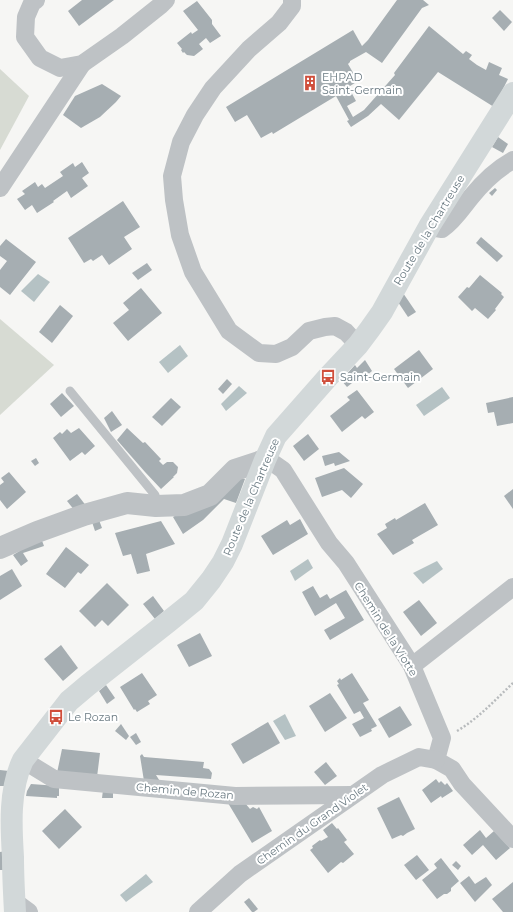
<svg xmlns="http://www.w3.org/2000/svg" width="513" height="912" font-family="Montserrat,sans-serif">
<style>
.green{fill:#d7dbd3}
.water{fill:#b5c2c4}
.building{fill:#a6aeb2}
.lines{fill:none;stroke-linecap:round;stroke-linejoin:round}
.path{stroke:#b8bbbd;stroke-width:2.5;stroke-dasharray:2 2;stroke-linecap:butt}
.service{stroke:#bec2c5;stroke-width:9}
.minor{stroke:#bec2c5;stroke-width:18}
.tertiary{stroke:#bec2c5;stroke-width:22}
.secondary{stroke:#d2d8d9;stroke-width:22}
.labels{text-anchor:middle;stroke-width:4;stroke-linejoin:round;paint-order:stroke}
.poi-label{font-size:11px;fill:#697981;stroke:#fff;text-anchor:start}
.street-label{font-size:11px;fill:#697981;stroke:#fff}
</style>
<rect width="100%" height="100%" fill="#f6f6f4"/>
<!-- green -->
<g class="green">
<path d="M0,69L29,96L0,150Z"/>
<path d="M0,319L54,365L0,415Z"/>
</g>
<!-- water -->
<g class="water">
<path d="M38,274L50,282L34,302L21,291Z"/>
<path d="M180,345L188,356L168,373L159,362Z"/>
<path d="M239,386L247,393L226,411L221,404Z"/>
<path d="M442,387L450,398L424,416L416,405Z"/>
<path d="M308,559L313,568L295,581L290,571Z"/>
<path d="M437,561L443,569L423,584L413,573Z"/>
<path d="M285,714L296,736L285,740L273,721Z"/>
<path d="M146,874L153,882L126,902L120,895Z"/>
</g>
<!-- building -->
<g class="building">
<path d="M82,0H114L79,26L68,11Z"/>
<path d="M397,0H423L429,5L422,8L382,63L366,52L350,61V62L348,64L358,81L350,86V87L349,88L356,101L347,106L353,117L364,110L395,75L394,73L429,26L463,54L466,51L472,55L469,59L477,65L486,70L489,62L502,68L499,75L508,79L494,107L438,72L399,120L381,104L368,116L351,127L347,121L349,120L336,96L273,134L272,132L261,138L247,115L235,122L226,107L353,30L362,46L368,40Z"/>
<path d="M197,1L212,20V24L221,36L210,43L206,38L199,44L203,49L194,56L187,55L184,52L183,53L181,50L182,49L177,43L191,32L192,34L198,30L183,11Z"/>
<path d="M500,10L512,22L504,31L492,18Z"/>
<path d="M102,84L121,96L116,102L100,117L81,128L63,115L75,96Z"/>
<path d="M498,137L508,144L503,153L492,147Z"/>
<path d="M82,162L89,173L82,178L88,186L71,198L67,191L53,201L54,202L37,213L32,205L25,210L17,199L25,194L22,191L35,182L38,187L42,184L45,188L63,176L60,172L73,163L75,167Z"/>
<path d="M495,188L497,190L492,196L489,193Z"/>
<path d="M123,201L140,227L124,237L132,249L109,265L102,255L93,261L91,259L84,263L68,238Z"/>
<path d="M481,237L503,256L497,262L476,243Z"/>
<path d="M6,239L36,262L10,295L0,287V270L7,261L0,256V246Z"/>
<path d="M147,263L152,270L138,280L132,273Z"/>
<path d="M480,275L502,293L501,294L504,297L495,309L496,310L488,319L475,308L472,311L458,297L467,287L469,288Z"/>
<path d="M141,288L162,313L128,341L113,323L129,310L123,303Z"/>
<path d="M403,293L416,312L408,317L398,302Z"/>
<path d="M60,305L73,316L52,343L39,332Z"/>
<path d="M419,350L433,369L408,388L394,369Z"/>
<path d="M365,360L372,371L365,377L362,373L356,377L357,379L347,387L341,380L355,365L357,368Z"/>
<path d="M227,379L232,384L223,394L218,389Z"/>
<path d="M357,390L374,412L365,419L362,416L342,432L330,416L350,400L347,397Z"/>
<path d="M62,393L74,406L61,417L50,404Z"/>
<path d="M513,397V423L497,426L494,412L488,413L486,403Z"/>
<path d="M171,398L181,407L162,426L152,417Z"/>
<path d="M112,411L122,425L111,432L104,418Z"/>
<path d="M79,428L95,446L85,455L82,452L70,461L53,438L60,432L62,434L67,429L71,433Z"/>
<path d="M127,428L143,443L145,442L161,459L159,461L163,465L167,462H173L178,467L177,473L173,477H174L161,489L145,472L117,440Z"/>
<path d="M308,434L319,449L304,461L293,446Z"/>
<path d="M339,452L350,461L335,466L334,463L325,466L322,456Z"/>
<path d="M36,458L39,463L35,466L31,461Z"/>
<path d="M344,468L363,484L351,498L342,490L322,497L315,478Z"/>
<path d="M9,472L26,492L7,509L0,500V485L4,482L1,478Z"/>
<path d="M241,478L245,479L236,503L224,499L203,520L183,534L173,517Z"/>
<path d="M513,489V509L504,496Z"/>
<path d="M77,494L87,507L75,511L67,501Z"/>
<path d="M425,503L438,525L412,540L414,543L393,555L377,534L387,528L385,524L395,518L396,520Z"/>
<path d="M300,519L308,534L273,555L261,536L287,520L290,525Z"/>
<path d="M99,520L102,528L95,531L92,522Z"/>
<path d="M161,521L175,544L146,554L150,571L137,574L131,554L123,556L115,533Z"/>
<path d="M41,538L44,546L23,553L28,561L21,566L13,555Z"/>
<path d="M66,547L89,565L81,574L78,572L65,588L46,574Z"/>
<path d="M12,569L22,586L0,600V576Z"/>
<path d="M107,583L129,605L108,626L102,620L95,627L79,611Z"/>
<path d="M313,586L320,598L327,594L330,599L346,590L364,620L330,640L324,630L345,618L336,603L315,616L302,592Z"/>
<path d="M153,596L164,611L155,619L143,604Z"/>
<path d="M419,600L437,623L421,636L403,612Z"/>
<path d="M200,633L212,656L189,667L177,645Z"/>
<path d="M61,645L78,668L63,681L44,659Z"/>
<path d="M142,673L157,695L148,701L150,704L137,712L135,709L134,710L120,687Z"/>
<path d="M352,673L369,700L363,703L377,726L371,729L372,731L360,737L352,724L364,718L360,711L354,714L337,685L339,684L337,681L340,678L341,680Z"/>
<path d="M106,685L115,698L107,704L99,691Z"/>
<path d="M330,693L347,718L325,732L309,706Z"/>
<path d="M400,706L412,725L389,738L378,719Z"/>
<path d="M268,722L280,743L243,764L231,744Z"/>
<path d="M121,724L129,736L126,740L115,731Z"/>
<path d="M136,733L141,742L136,745L130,737Z"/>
<path d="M62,749L100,753L97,777L57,773Z"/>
<path d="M142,754L144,757L204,762L203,768L209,769L212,773L211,779L156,775L161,783L144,781L140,756Z"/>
<path d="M326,762L337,776L325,785L314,772Z"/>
<path d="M0,770L9,771L7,786H0Z"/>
<path d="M436,779L439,783L441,781L445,785L447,783L453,791L442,798L441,796L431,803L422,790Z"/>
<path d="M31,784L58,786L59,788V796H57V798L26,796L27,791Z"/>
<path d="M103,790L113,791V798H102Z"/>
<path d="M399,797L415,829L407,833L403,836L401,835L392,839L377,808Z"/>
<path d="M228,803H245L250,809L253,807L257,809L259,807L272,831L252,843Z"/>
<path d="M65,809L82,827L59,849L42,831Z"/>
<path d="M332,823L337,829L338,828L347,840L344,842L354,854L343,863L341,862L328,873L310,850L313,848L312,846L320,840L321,841L328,837L323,830Z"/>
<path d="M480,830L486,838L494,831L510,848L496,860L483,845L472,855L463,845Z"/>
<path d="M6,851L7,870H0V852Z"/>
<path d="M417,855L429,870L416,880L404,865Z"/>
<path d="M441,858L459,881L451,888V891L447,894H444L437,899L422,880L437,868L434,864Z"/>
<path d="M456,861L461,866L458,870L452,865Z"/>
<path d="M469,876L475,884L486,877L492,885L475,902L460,883Z"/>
<path d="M513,882V912H503L492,899Z"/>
<path d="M249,898L258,909L254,912H252L244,902Z"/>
</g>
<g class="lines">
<!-- path -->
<path class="path" d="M457,731C479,718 495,700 513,683"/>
<!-- service -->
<path class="service" d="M70,391L155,495L156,505"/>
<!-- minor -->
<g class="minor">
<path d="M36,0L32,3L26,17L25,37L40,58L60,68L82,64L122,36L161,5L166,0"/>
<path d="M292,0V6L279,23L249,49L213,88L195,115L181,142L172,176L174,200L180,235L193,272L229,331L259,353L276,354L292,347L309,331L325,327L335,326L346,332L358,345"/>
<path d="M0,188L82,64"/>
<path d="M430,225L436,228L442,229C454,221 462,208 471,197C483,182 497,169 513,160"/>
<path d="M265,460L273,463L283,470L329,543L346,563L412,666L442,738L436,760L452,769L462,784L513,839"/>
<path d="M412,666L513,587"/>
<path d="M23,760L54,779L235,796L352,795"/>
<path d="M14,901L29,912"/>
<path d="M198,912L240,874L382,775L419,757L436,760"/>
</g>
<!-- tertiary -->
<path class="tertiary" d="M0,548L37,532L84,515L127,503L156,506L184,505L210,495L235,470L265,460"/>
<!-- secondary -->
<path class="secondary" d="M15,912C14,894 13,875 13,857C11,826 9,789 23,760L69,701L88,685L168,622L194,601L211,580L223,562L232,544L265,460L276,436L328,377L358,345L370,329L382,312L430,225L513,93"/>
</g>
<!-- icons -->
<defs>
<symbol id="building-bare" viewBox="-9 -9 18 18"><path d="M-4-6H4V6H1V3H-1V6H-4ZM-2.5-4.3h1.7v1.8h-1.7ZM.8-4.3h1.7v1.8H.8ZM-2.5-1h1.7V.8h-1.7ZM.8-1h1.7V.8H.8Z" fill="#d04e3b" stroke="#fff" stroke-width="2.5" paint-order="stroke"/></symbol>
<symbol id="bus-bare" viewBox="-9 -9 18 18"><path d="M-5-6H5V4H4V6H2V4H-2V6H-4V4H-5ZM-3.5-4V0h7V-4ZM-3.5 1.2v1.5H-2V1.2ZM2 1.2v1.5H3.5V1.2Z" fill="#d04e3b" stroke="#fff" stroke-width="2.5" paint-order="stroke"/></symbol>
</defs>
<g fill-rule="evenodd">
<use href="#building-bare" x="299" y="72" width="22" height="22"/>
<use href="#bus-bare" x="317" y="366" width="22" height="22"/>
<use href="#bus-bare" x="45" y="706" width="22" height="22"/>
</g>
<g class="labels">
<!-- poi labels -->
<g class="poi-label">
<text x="322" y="81">EHPAD<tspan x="322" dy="13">Saint-Germain</tspan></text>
<text x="340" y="381">Saint-Germain</text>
<text x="68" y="721">Le Rozan</text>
</g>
<!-- street labels -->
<g class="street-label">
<text transform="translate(429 230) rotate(-59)" y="4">Route de la Chartreuse</text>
<text transform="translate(251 497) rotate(-67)" y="4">Route de la Chartreuse</text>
<text transform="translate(386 629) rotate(58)" y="4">Chemin de la Viotte</text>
<text transform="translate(185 791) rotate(5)" y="4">Chemin de Rozan</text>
<text transform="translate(312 824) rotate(-35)" y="4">Chemin du Grand Violet</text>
</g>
</g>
</svg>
